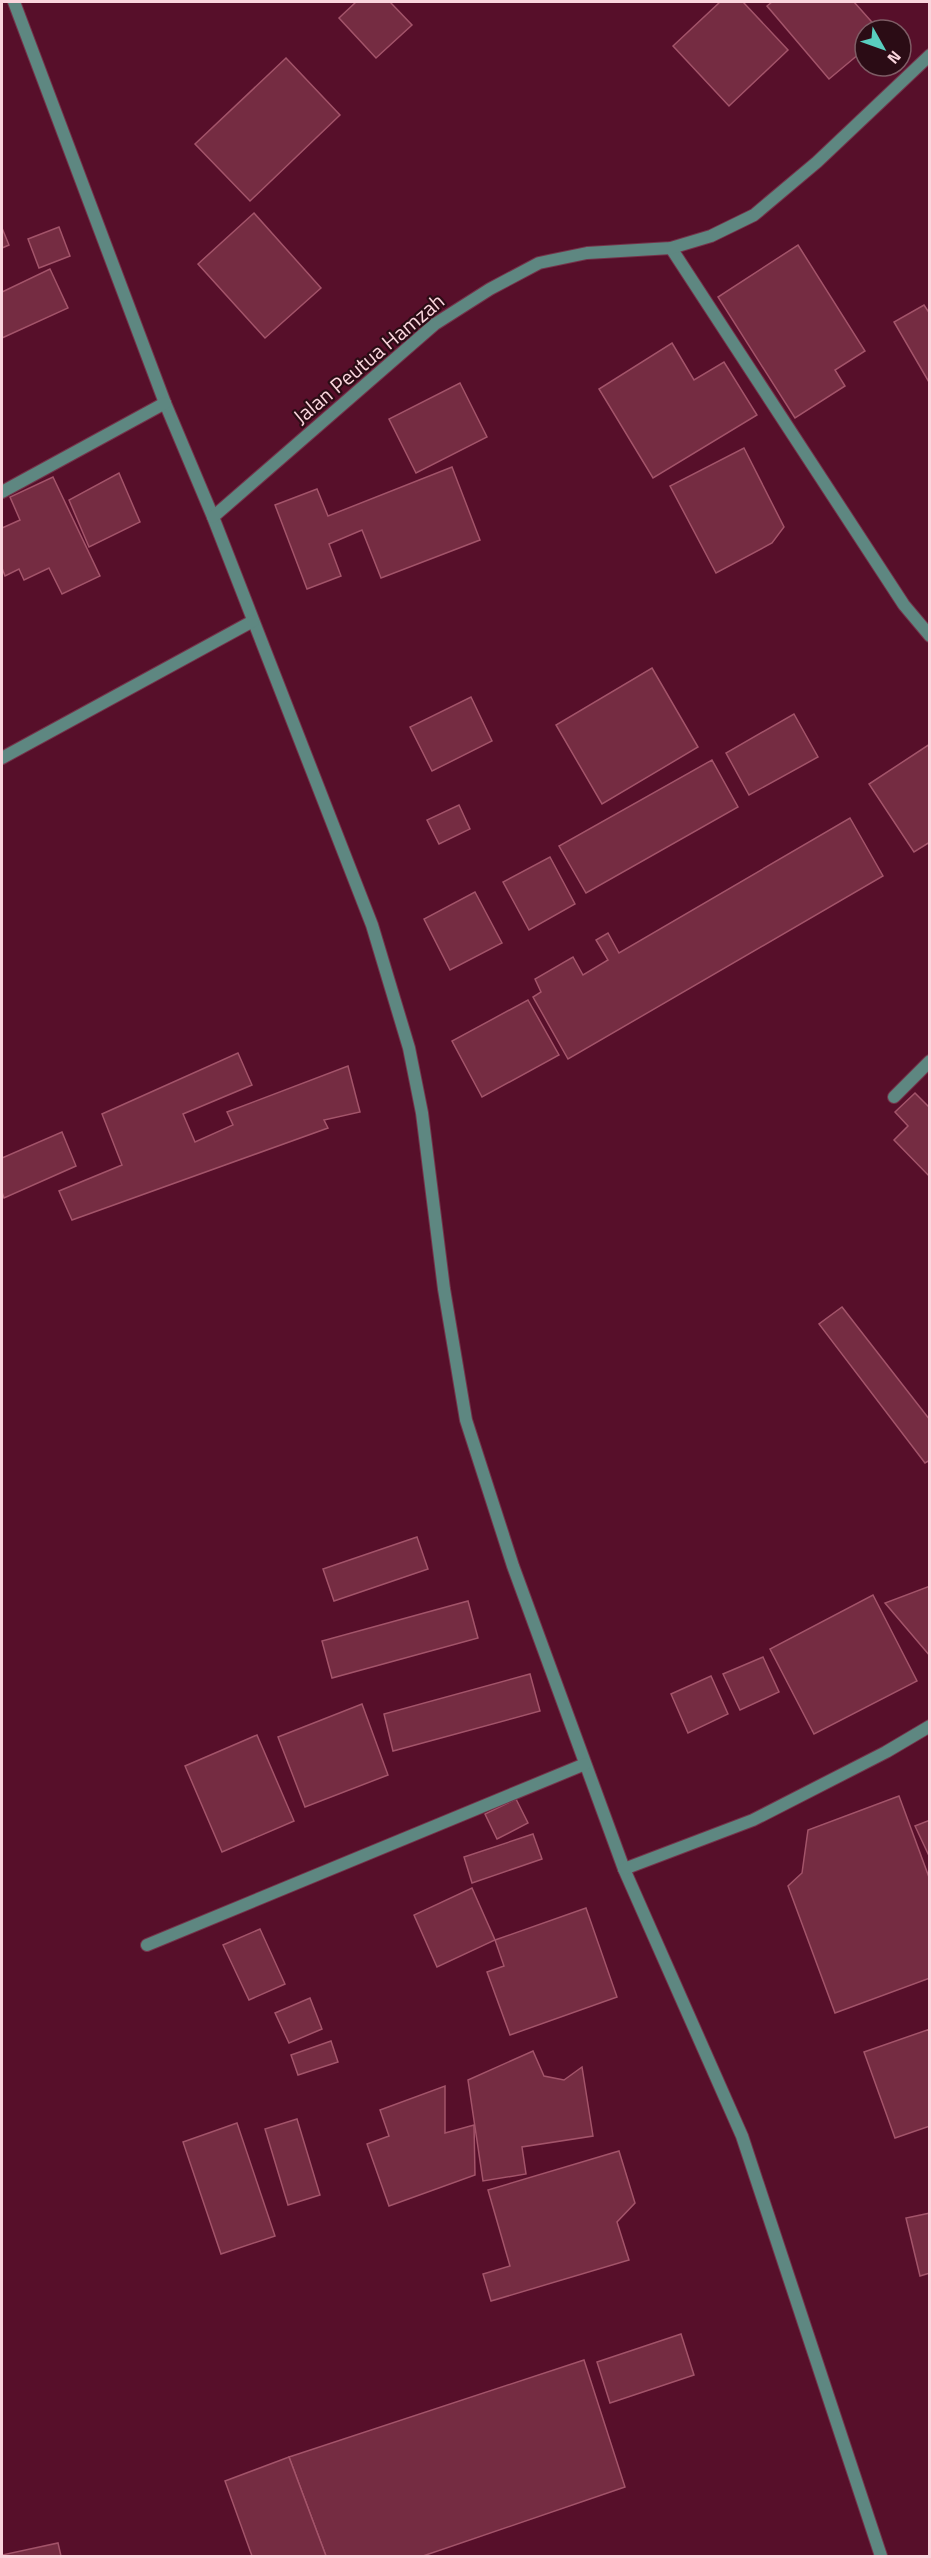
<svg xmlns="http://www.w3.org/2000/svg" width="931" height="2558" font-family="'Titillium Web',sans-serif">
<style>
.building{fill:#752c42;stroke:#a3546a;stroke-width:1.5}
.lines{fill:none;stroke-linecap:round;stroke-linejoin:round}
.street-casing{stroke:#74334a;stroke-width:14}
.street{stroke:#5e8781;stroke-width:12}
.labels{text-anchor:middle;stroke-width:4.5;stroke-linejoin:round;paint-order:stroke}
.street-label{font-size:21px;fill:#fad5dd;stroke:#2b0c15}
</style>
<rect width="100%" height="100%" fill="#570f2a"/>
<!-- building -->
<g class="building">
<path d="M356,2H390L412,25L376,58L339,18Z"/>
<path d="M720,2H743L788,50L729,106L673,46Z"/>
<path d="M772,2H854L879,30H865V49L829,79L767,6Z"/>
<path d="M286,58L340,115L250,201L195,144Z"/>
<path d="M254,213L321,288L265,338L198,264Z"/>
<path d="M59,227L70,256L39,268L28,239Z"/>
<path d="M2,228L9,245L2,248Z"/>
<path d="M798,245L865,351L835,370L845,386L795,418L718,297Z"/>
<path d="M50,269L68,308L2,338V292Z"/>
<path d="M924,305L930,314V384L894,322Z"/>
<path d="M672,343L694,380L724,362L757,415L653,478L599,389Z"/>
<path d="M460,383L487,437L416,473L389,419Z"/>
<path d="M744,448L784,527L772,543L716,573L670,486Z"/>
<path d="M452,467L480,540L381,578L362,530L329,544L341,576L307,589L275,505L317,489L328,516Z"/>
<path d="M119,473L140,522L89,547L69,500Z"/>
<path d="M53,477L100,576L62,594L49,568L24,580L19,569L5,576L2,568V528L20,520L10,497Z"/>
<path d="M652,668L698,747L602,804L556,725Z"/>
<path d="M471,697L492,741L432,771L410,727Z"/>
<path d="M794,714L818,757L749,795L726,753Z"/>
<path d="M930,744V842L914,852L869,784Z"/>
<path d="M712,760L738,807L586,893L559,846Z"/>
<path d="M459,805L470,829L439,844L427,820Z"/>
<path d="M850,818L883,876L568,1059L533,997L541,992L535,979L573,957L583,975L608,960L596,940L608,933L619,953Z"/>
<path d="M550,857L575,904L529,930L503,882Z"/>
<path d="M475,892L502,943L450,970L424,919Z"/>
<path d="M528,1000L559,1055L482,1097L452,1041Z"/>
<path d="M238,1053L252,1085L183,1114L195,1142L233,1125L227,1112L348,1066L360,1112L324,1120L328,1128L72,1220L59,1191L122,1165L102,1114Z"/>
<path d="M915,1093L930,1108V1177L894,1140L908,1126L895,1112Z"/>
<path d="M62,1132L76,1166L4,1198L2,1192V1158Z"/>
<path d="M842,1307L930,1420V1460L925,1463L819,1324Z"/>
<path d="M417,1537L428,1569L334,1601L323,1569Z"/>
<path d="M930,1586V1656L885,1603Z"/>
<path d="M873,1595L917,1681L814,1734L770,1649Z"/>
<path d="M468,1601L478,1638L332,1678L322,1641Z"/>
<path d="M763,1657L779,1692L740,1710L723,1674Z"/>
<path d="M530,1674L540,1711L393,1751L384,1714Z"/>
<path d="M711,1676L728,1714L688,1733L671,1694Z"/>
<path d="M362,1704L388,1775L305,1807L278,1737Z"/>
<path d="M257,1735L294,1821L222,1852L185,1766Z"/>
<path d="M899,1796L930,1880V1978L835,2013L788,1886L802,1873L808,1830Z"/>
<path d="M516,1799L528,1823L497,1839L485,1814Z"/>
<path d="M930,1820V1858L915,1826Z"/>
<path d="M533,1834L542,1859L472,1883L464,1857Z"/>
<path d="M472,1888L495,1940L437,1967L414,1915Z"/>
<path d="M586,1908L617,1997L510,2035L487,1972L504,1966L495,1940Z"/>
<path d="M260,1929L285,1984L249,2000L223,1945Z"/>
<path d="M310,1998L322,2029L289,2043L275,2013Z"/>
<path d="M930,2029V2126L895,2138L864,2052Z"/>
<path d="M331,2041L338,2062L298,2075L291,2055Z"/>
<path d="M533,2051L544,2076L564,2080L582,2067L593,2136L522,2147L526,2174L483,2181L468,2080Z"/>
<path d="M445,2086V2133L474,2125L475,2175L389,2206L367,2144L389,2136L380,2110Z"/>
<path d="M297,2119L320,2195L288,2205L265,2129Z"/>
<path d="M237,2123L275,2236L221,2254L183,2142Z"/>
<path d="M619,2151L635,2203L617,2222L629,2260L491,2301L483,2274L510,2266L488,2190Z"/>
<path d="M930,2213V2273L920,2276L906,2218Z"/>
<path d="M681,2334L694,2375L610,2403L597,2362Z"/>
<path d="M584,2360L625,2487L423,2556H326L289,2457Z"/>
<path d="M289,2457L326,2556H252L225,2481Z"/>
<path d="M58,2543L61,2556H2V2555Z"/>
</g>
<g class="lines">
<defs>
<g id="street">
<path d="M14,2L165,403L213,517L372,925L409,1048L422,1113L444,1289L466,1420L513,1566L624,1869L742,2136L881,2556"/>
<path d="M671,248L904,605L930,636"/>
<path d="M2,492L165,403"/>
<path d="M213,517L435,324L490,289L539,263L587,253L671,248L711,236L754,215L817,162L930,55"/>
<path d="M2,758L253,621"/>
<path d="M894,1097L930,1061"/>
<path d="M624,1869L753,1820L886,1752L930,1726"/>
<path d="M147,1945L585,1764"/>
</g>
</defs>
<!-- street casing -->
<use href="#street" class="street-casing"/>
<!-- street -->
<use href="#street" class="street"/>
</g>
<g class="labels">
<!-- street labels -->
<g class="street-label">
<text transform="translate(369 359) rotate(-40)" y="7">Jalan Peutua Hamzah</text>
</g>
</g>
<!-- border -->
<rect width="931" height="2558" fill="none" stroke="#fad5dd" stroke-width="6"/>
<!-- north arrow -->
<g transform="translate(883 48) rotate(130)"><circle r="28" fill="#2b0c15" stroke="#7e5c65" stroke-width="1.5"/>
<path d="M0-4.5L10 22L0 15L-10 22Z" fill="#59cebf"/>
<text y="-9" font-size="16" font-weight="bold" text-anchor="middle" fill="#fad5dd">N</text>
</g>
</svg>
